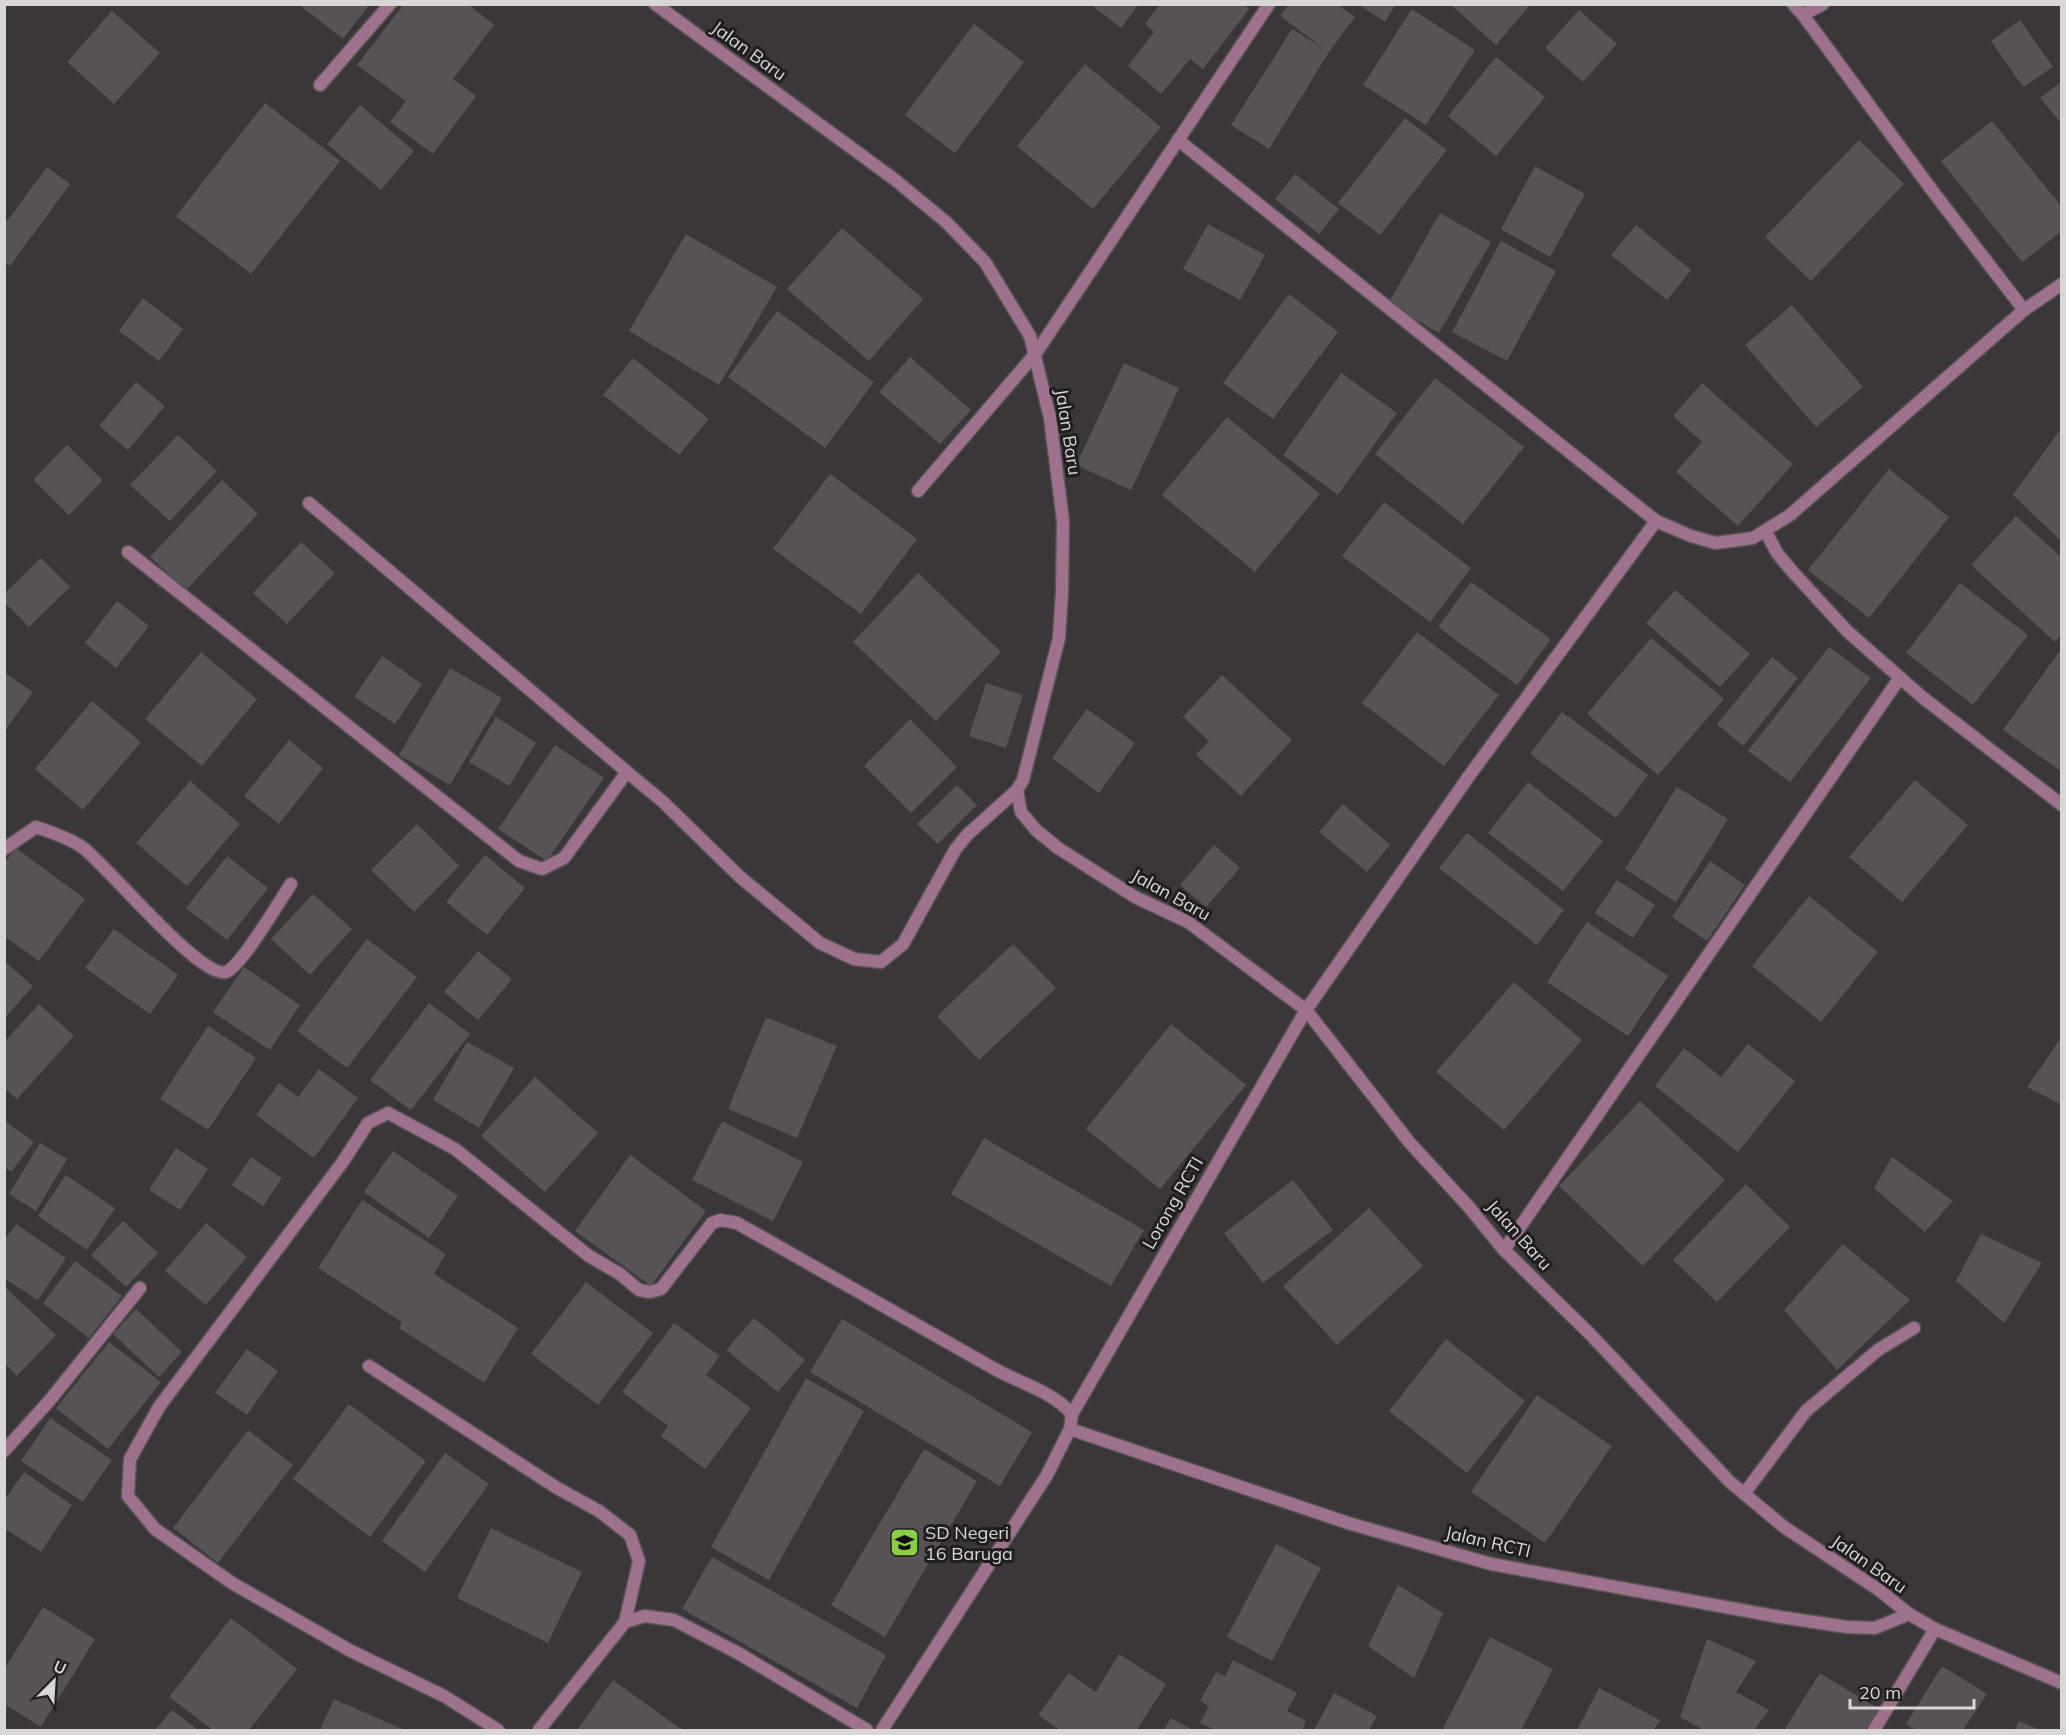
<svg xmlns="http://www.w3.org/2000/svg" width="2066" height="1735" font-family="Mulish,sans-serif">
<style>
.building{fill:#575255}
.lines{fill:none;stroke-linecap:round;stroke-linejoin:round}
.street-casing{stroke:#575356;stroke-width:15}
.street{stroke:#9e718c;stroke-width:12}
.labels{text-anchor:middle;stroke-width:6;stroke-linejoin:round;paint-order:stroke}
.street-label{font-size:18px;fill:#d9d6d8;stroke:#201e1f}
.poi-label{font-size:18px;fill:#d9d6d8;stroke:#201e1f;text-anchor:start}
</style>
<rect width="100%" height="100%" fill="#3b3639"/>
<!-- building -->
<g class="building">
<path d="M298,4H370L343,39Z"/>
<path d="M404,4H468L494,25L453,79L476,96L433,154L390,122L406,101L357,65Z"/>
<path d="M1090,4H1139L1121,28Z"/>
<path d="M1160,4H1244L1249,9L1203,69L1190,59L1161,94L1128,66L1154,32L1145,24Z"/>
<path d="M1289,4H1337L1355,17L1329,52L1269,149L1231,125L1292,29L1323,48L1280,16Z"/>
<path d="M1358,4H1396L1385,22Z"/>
<path d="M1450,4H1531L1496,45Z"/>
<path d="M1412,9L1475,50L1426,125L1363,85Z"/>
<path d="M1579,10L1617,44L1583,82L1545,48Z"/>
<path d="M112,11L160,53L114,104L67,62Z"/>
<path d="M2020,20L2053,67L2023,87L1991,41Z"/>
<path d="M974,24L1024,62L955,153L905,115Z"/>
<path d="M1496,57L1545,97L1496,156L1448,116Z"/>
<path d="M1085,64L1161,127L1093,209L1017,146Z"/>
<path d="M2062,81V124L2040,98Z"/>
<path d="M265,103L340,161L251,274L176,216Z"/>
<path d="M360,105L414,151L381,190L327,144Z"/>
<path d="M1405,118L1447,150L1380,235L1338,203Z"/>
<path d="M1992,121L2062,207V231L2022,262L1941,161Z"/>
<path d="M1859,140L1904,184L1811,281L1765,237Z"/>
<path d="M1535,166L1585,194L1550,257L1501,229Z"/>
<path d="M47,167L70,184L10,266L4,262V225Z"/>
<path d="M1295,174L1339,209L1319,234L1275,199Z"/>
<path d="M1440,213L1491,242L1439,333L1388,304Z"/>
<path d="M1208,224L1265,255L1240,300L1183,269Z"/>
<path d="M1636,225L1691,270L1667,300L1611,255Z"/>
<path d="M842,228L923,299L869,361L787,289Z"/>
<path d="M686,234L777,287L719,385L629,331Z"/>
<path d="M1501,241L1556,271L1507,361L1452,332Z"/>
<path d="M1289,294L1338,332L1273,419L1223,383Z"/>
<path d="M143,298L183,329L159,361L119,331Z"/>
<path d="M1792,305L1863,387L1816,427L1745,345Z"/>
<path d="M777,311L874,382L825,448L728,377Z"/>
<path d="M910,357L971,410L940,444L879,392Z"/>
<path d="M633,358L709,419L679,455L603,395Z"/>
<path d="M1124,363L1179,388L1131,490L1076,465Z"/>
<path d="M1341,373L1397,413L1338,495L1283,455Z"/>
<path d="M1435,378L1524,447L1463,524L1375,454Z"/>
<path d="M136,382L165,406L128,450L99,426Z"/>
<path d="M1702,383L1793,464L1738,526L1676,472L1702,442L1673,416Z"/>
<path d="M1227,417L1320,494L1255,572L1162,495Z"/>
<path d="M2062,427V542L2013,495Z"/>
<path d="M178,435L217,471L170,521L130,485Z"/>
<path d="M67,445L103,480L69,515L33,480Z"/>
<path d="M1889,469L1949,517L1869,618L1808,570Z"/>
<path d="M830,474L917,539L861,614L773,549Z"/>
<path d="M222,480L258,514L186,590L150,557Z"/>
<path d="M1384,502L1471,568L1430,622L1342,556Z"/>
<path d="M2016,516L2062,558V634L2055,642L1971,565Z"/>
<path d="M301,542L335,573L287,624L253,593Z"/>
<path d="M41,558L70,587L29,627L4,602V594Z"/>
<path d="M918,573L1001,652L936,721L853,642Z"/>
<path d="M1471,582L1551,639L1517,685L1438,627Z"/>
<path d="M1960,583L2028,635L1973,705L1906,653Z"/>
<path d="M1675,590L1750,654L1720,687L1646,623Z"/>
<path d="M117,601L149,626L116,668L85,643Z"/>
<path d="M1417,632L1499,695L1444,766L1362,703Z"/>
<path d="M1651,638L1724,699L1658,775L1587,714Z"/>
<path d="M1829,647L1871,678L1790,782L1748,751Z"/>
<path d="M201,652L257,699L202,766L145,719Z"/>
<path d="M2059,652L2062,654V772L2003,730Z"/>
<path d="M382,656L422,684L395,724L354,697Z"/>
<path d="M1772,657L1798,678L1743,746L1717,724Z"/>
<path d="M450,668L502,698L450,785L399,755Z"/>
<path d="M4,672L33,692L4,732Z"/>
<path d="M1222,675L1292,740L1241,796L1196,755L1209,741L1183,717Z"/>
<path d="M986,683L1023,695L1006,748L969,736Z"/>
<path d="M92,701L141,742L83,810L35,769Z"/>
<path d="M1087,709L1135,743L1099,793L1052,758Z"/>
<path d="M1562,712L1648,775L1616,818L1530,754Z"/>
<path d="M496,717L536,743L509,786L469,762Z"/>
<path d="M910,719L957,767L911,813L864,766Z"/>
<path d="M289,740L323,768L279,824L244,796Z"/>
<path d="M555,745L604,778L547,861L498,829Z"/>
<path d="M1915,780L1968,825L1902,902L1849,857Z"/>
<path d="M190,781L240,824L187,886L136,843Z"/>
<path d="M1528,782L1603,841L1563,891L1488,833Z"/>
<path d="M957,785L977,805L938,844L917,824Z"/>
<path d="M1677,787L1728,819L1676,902L1625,869Z"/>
<path d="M1343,804L1390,845L1367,872L1319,832Z"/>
<path d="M417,824L459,866L414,912L371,870Z"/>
<path d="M1467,833L1564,910L1537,945L1439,868Z"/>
<path d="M1214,845L1240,868L1206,907L1180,885Z"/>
<path d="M16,848L85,899L39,961L4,936V863Z"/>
<path d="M485,855L525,888L487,935L446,902Z"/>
<path d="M227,856L268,888L227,940L186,908Z"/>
<path d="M1710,861L1745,885L1707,941L1672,917Z"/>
<path d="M1617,880L1655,905L1633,938L1595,913Z"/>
<path d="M313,894L352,929L310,975L271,939Z"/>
<path d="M1809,896L1878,952L1821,1022L1752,966Z"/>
<path d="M1587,922L1668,976L1628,1036L1547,982Z"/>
<path d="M114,929L178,975L150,1014L85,968Z"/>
<path d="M367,939L417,977L347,1068L297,1031Z"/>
<path d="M1013,944L1056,988L979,1060L937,1016Z"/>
<path d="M478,951L512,979L478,1020L444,992Z"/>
<path d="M4,961L33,986L4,1019Z"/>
<path d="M244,967L300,1005L270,1050L213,1012Z"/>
<path d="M1514,982L1582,1040L1504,1130L1436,1072Z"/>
<path d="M429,1003L470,1034L411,1110L370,1080Z"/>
<path d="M39,1004L74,1036L17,1099L4,1088V1042Z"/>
<path d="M766,1017L837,1046L797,1138L728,1109Z"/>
<path d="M1171,1024L1246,1085L1160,1189L1086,1129Z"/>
<path d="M208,1026L256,1058L208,1130L160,1099Z"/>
<path d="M2062,1036V1105L2027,1087Z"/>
<path d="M467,1042L514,1068L479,1128L433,1100Z"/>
<path d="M1748,1044L1795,1081L1738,1152L1655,1086L1684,1048L1721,1077Z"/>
<path d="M319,1069L358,1098L314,1158L256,1115L279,1083L298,1097Z"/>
<path d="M535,1077L598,1133L545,1192L481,1136Z"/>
<path d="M1640,1101L1725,1180L1643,1266L1559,1186Z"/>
<path d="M4,1120L34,1142L11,1172L4,1167Z"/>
<path d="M722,1121L803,1162L773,1221L692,1180Z"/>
<path d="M984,1138L1144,1230L1111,1286L951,1194Z"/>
<path d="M40,1143L67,1159L36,1211L9,1194Z"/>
<path d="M176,1148L208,1169L180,1210L149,1190Z"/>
<path d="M393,1151L458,1196L429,1238L364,1192Z"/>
<path d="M630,1155L706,1211L651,1286L575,1231Z"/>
<path d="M251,1157L282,1178L263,1206L232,1185Z"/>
<path d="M1892,1157L1953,1201L1925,1232L1874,1188Z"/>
<path d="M66,1175L115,1208L87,1250L38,1216Z"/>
<path d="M1293,1180L1333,1230L1263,1283L1224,1233Z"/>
<path d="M1746,1184L1790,1227L1717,1302L1673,1260Z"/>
<path d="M362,1200L446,1254L434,1274L518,1328L484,1383L399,1328L402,1322L318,1268Z"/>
<path d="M1369,1208L1423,1266L1337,1345L1283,1286Z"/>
<path d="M123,1221L158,1253L126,1287L91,1255Z"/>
<path d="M206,1223L247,1257L206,1305L165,1271Z"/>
<path d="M16,1224L66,1258L38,1300L4,1278V1241Z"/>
<path d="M1981,1234L2042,1263L2004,1323L1956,1281Z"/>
<path d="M1843,1244L1910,1300L1837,1370L1784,1310Z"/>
<path d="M75,1261L122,1296L89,1338L43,1303Z"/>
<path d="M586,1282L653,1333L598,1405L531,1354Z"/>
<path d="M5,1287L56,1335L17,1376L5,1364Z"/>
<path d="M136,1309L182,1352L159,1377L113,1334Z"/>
<path d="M754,1318L805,1360L778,1392L726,1350Z"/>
<path d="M842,1319L1032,1432L1000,1486L810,1372Z"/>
<path d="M674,1323L720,1356L706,1375L751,1408L705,1469L661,1436L668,1426L622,1392Z"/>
<path d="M1446,1339L1525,1401L1467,1473L1389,1411Z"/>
<path d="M109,1342L161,1382L108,1449L56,1408Z"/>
<path d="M247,1349L278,1371L247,1415L215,1393Z"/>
<path d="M806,1378L864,1411L769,1580L711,1547Z"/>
<path d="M1537,1395L1612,1446L1545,1543L1471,1492Z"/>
<path d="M349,1404L426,1461L370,1537L293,1479Z"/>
<path d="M50,1418L112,1460L83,1502L21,1461Z"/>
<path d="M248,1430L293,1465L218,1563L173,1528Z"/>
<path d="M924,1449L977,1481L885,1637L831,1605Z"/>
<path d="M445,1453L489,1484L425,1572L382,1541Z"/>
<path d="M24,1472L72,1505L41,1552L4,1528V1501Z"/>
<path d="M491,1528L582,1572L548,1643L457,1598Z"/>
<path d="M1276,1544L1321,1568L1272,1661L1227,1637Z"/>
<path d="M712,1557L886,1655L857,1708L682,1609Z"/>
<path d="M1398,1585L1443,1613L1414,1678L1368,1646Z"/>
<path d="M43,1607L95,1639L41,1727L4,1704V1670Z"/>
<path d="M231,1618L297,1669L249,1730H213L169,1697Z"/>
<path d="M1490,1637L1553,1669L1521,1730H1447L1443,1728Z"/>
<path d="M1707,1639L1756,1661L1736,1692L1769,1710L1754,1730H1704L1680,1717Z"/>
<path d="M1119,1654L1166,1684L1137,1730H1059L1038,1715L1069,1673L1096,1692Z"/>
<path d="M1233,1660L1297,1693L1287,1711L1306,1721L1302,1730H1215L1200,1723L1209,1706L1200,1701L1216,1672L1225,1676Z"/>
<path d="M1942,1666L1987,1694L1963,1730H1915L1906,1724Z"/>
<path d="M1820,1673L1880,1710L1867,1730H1784Z"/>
<path d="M613,1680L668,1720L683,1730H577Z"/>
<path d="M1599,1688L1660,1720L1654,1730H1577Z"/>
<path d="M1334,1693L1377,1716L1369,1730H1314Z"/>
<path d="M334,1699L391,1724L405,1730H320Z"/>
<path d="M172,1710L198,1730H155Z"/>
<path d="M1171,1718L1193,1730H1164Z"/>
<path d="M2019,1721L2040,1730H2015Z"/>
</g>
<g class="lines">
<defs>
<g id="street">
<path d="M655,4L894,179L946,222L985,262L1030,336L1050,418L1063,521L1062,592L1059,638L1023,780L1017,790L1021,812L1036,830L1058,848L1135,897L1188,922L1306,1010L1410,1143L1468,1206L1504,1250L1590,1334L1730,1482L1784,1527L1879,1590L1909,1614L1935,1629L2062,1683"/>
<path d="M1793,4L1803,15L1823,4"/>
<path d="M1803,15L1934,193L2024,310"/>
<path d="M320,85L390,4"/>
<path d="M1178,140L1656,521"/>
<path d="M918,491L1036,353L1269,4"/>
<path d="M309,503L627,772"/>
<path d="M1766,532L1777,553L1791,570L1847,631L1922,697L2062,805"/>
<path d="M128,552L519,861L542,869L564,858L627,772L662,801L740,877L820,943L854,959L881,962L903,944L955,850L967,835L1017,790"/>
<path d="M4,849L36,827C51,832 69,838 82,847C107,865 200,979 226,972C241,967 280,900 291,884"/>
<path d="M1504,1250L1899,679"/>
<path d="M369,1366L557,1488L599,1511L630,1535L639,1561L625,1622"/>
<path d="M1072,1414L1306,1010L1469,776L1656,521L1691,536L1716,543L1753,538L1790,515L2024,310L2062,284"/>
<path d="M1070,1429L1348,1523L1491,1564L1780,1617L1847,1627L1875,1628L1909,1614"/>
<path d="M4,1451L50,1400L140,1288"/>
<path d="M1744,1494L1806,1411L1878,1350L1914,1328"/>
<path d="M498,1730L444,1696L349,1650L232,1583L155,1529L128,1496L130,1459L159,1407L342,1163L368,1123L388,1113L455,1149L589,1256L620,1274L639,1290L650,1292L661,1289L712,1223L721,1220L737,1223C823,1271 908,1320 993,1368C1019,1383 1052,1391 1072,1414L1070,1429L1047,1475L882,1730"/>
<path d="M539,1730L625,1622L645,1616L674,1620L738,1653L867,1730"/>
<path d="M1874,1730L1935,1629"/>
</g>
</defs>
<!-- street casing -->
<use href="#street" class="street-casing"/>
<!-- street -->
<use href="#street" class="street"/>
</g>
<!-- icons -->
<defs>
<symbol id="school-square" viewBox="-11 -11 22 22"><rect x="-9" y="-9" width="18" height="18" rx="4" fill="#8cce46" stroke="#201e1f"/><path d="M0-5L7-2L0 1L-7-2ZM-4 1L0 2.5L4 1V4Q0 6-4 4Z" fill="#111"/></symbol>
</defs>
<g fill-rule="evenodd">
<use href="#school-square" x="888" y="1526" width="33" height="33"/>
</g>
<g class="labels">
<!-- street labels -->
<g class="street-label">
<text transform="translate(749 51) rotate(36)" y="6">Jalan Baru</text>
<text transform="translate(1068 432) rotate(81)" y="6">Jalan Baru</text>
<text transform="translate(1171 895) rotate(29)" y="6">Jalan Baru</text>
<text transform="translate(1173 1203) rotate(-60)" y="6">Lorong RCTI</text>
<text transform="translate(1519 1235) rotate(48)" y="6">Jalan Baru</text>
<text transform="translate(1488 1542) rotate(13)" y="6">Jalan RCTI</text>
<text transform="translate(1869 1564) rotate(35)" y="6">Jalan Baru</text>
</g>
<!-- poi labels -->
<g class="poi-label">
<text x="925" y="1539">SD Negeri<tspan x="925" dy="21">16 Baruga</tspan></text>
</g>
</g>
<!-- border -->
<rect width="2066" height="1735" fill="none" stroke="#d9d6d8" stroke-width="12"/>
<!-- north arrow -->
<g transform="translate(54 1681) rotate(24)" stroke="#201e1f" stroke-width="4.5" paint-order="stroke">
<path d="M0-4.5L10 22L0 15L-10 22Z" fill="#d9d6d8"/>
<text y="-9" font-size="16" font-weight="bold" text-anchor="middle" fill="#d9d6d8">U</text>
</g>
<!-- scale -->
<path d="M1850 1699v9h124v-9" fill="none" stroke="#d9d6d8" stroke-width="3"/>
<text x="1859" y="1699" font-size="18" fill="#d9d6d8" stroke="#201e1f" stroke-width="4.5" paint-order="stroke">20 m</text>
</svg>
